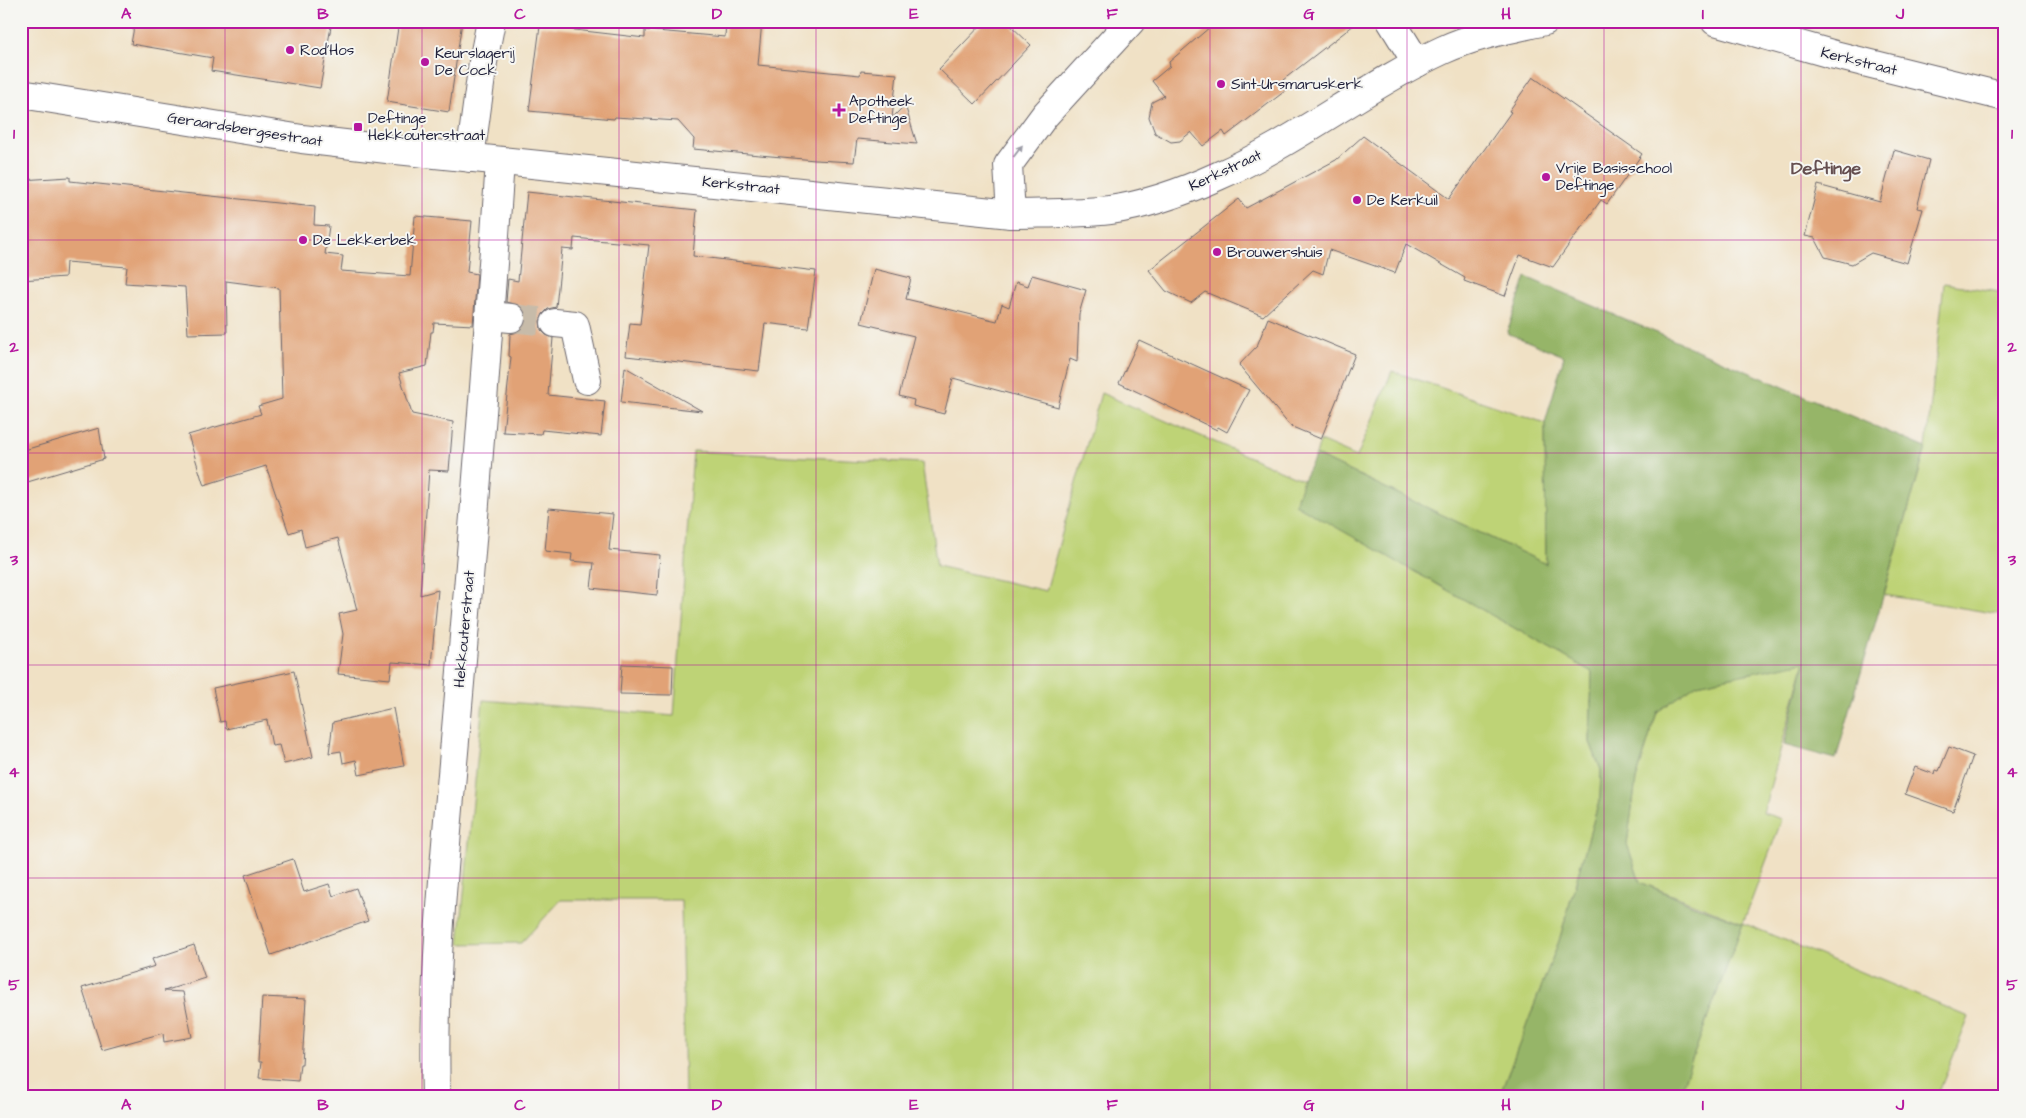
<svg xmlns="http://www.w3.org/2000/svg" width="2026" height="1118" font-family="'Architects Daughter',sans-serif">
<style>
.green{fill:#bed376;stroke:#707a58}
.forest{fill:#96b567;stroke:#5c6c51}
.building{fill:#e1a276}
.lines{fill:none;stroke-linecap:round;stroke-linejoin:round}
.pedestrian-tunnel{stroke:#c7bba9;stroke-width:28;stroke-dasharray:28 14;stroke-linecap:butt}
.pedestrian-casing{stroke:#6a656b;stroke-width:30}
.minor-casing{stroke:#6a656b;stroke-width:30}
.tertiary-casing{stroke:#6a656b;stroke-width:30}
.pedestrian{stroke:#fff;stroke-width:28}
.minor{stroke:#fff;stroke-width:28}
.tertiary{stroke:#fff;stroke-width:28}
.oneway{fill:#9c9ca7}
.grid{fill:none;stroke:#b5179e;stroke-width:1;stroke-opacity:0.55}
.poi-dot{fill:#b5179e;stroke:#f6f6f2;stroke-width:2}
.labels{text-anchor:middle;stroke-width:4;stroke-linejoin:round;paint-order:stroke}
.poi-label{font-size:15px;fill:#22223b;stroke:#f6f6f2;text-anchor:start}
.street-label{font-size:15px;fill:#22223b;stroke:#f6f6f2}
.quarter-label{font-size:18px;font-weight:bold;fill:#654f50;stroke:#f6f6f2}
.neatline{fill:none;stroke:#b5179e;stroke-width:2}
.grid-label{font-size:16px;text-anchor:middle;font-weight:bold;fill:#b5179e}
</style>
<rect width="100%" height="100%" fill="#f6f6f2"/>
<filter id="ink" filterUnits="userSpaceOnUse"><feTurbulence type="fractalNoise" baseFrequency=".02" numOctaves="2"/><feDisplacementMap in="SourceGraphic" scale="10" xChannelSelector="R" yChannelSelector="G"/><feConvolveMatrix kernelMatrix="1 2 1 2 8 2 1 2 1" color-interpolation-filters="sRGB"/></filter>
<filter id="wash" filterUnits="userSpaceOnUse"><feTurbulence type="fractalNoise" baseFrequency=".0096" numOctaves="4" result="noise"/><feDisplacementMap in="SourceGraphic" scale="20" xChannelSelector="R" yChannelSelector="G"/><feGaussianBlur stdDeviation="1.12" result="paint"/><feColorMatrix in="noise" values="0 0 0 0 0 0 0 0 0 0 0 0 0 0 0 0 0 1.4 0 .05"/><feComposite in="paint" operator="in"/></filter>
<g filter="url(#wash)">
<rect width="100%" height="100%" fill="#f0e1c5"/>
<!-- green -->
<g class="green">
<path d="M1944,283L2005,293V615L1884,595L1926,448Z"/>
<path d="M1392,371L1545,423L1546,564L1316,455L1320,441L1357,457Z"/>
<path d="M1101,393L1303,480L1296,504L1592,672L1590,742L1601,770L1600,798L1559,941L1499,1097H685L681,900H561L521,943L459,944L483,700L674,716L693,451L922,463L937,566L1046,591Z"/>
<path d="M1805,661L1763,813L1782,819L1743,923L1969,1017L1937,1097H1678L1743,923L1640,882L1627,844L1636,780L1657,712L1697,684Z"/>
</g>
<!-- forest -->
<path class="forest" d="M1526,277L1926,448L1836,759L1784,745L1805,662L1697,684L1657,712L1636,780L1627,844L1640,882L1698,907L1743,923L1678,1097H1499L1559,941L1600,798L1601,770L1590,742L1592,672L1295,504L1303,480L1316,455L1546,564L1545,423L1564,356L1507,333Z"/>
<g id="blocks">
<!-- building -->
<g class="building">
<path d="M135,21H332L320,88L211,71L213,58L131,44Z"/>
<path d="M399,21H462L449,112L387,102Z"/>
<path d="M726,21H762L758,65L860,75L861,71L897,74L892,118L905,105L917,144L857,139L854,162L815,160L693,149L694,139L678,121L615,117L614,119L529,111L540,26L645,38V30L725,37Z"/>
<path d="M985,21H1006L1031,45L975,104L939,69Z"/>
<path d="M1217,21H1359L1283,80L1289,88L1226,136L1223,131L1203,146L1191,132L1180,141L1171,142L1155,133L1149,117L1152,102L1164,96L1152,81L1170,66L1169,62Z"/>
<path d="M1533,77L1642,154L1607,204L1601,200L1553,267L1520,255L1505,296L1464,281L1465,278L1406,244L1395,273L1329,250L1323,274L1313,270L1263,316L1205,292L1191,303L1166,291L1149,270L1239,199L1246,208L1336,160L1363,136L1449,199L1511,112L1509,111Z"/>
<path d="M1894,150L1929,160L1917,208L1923,209L1907,263L1871,253L1852,264L1825,257L1815,238L1805,236L1818,185L1880,202Z"/>
<path d="M70,177V181L315,207L314,225L329,226L325,254L343,256L341,271L410,276L415,216L472,221L467,272L477,274L473,325L434,323L433,332H431L427,366L399,373L412,414L453,422L449,471L429,470L420,595L438,590L431,665L392,662L390,679L338,674L343,634L339,614L357,610L338,538L305,547L301,529L289,533L266,466L204,485L203,483L188,435L261,414L258,406L282,399L279,288L226,281L227,333L188,334L185,287L125,283L127,267L66,262L65,277L21,280V180Z"/>
<path d="M527,192L697,210L693,256L816,271L808,328L765,323L759,371L626,356L630,323L640,324L649,245L574,238L573,250L562,249L556,307L548,309L543,314L540,321L541,330L546,335L553,338L548,395L605,401L601,436L542,430L541,434L503,432L511,357L509,356L510,334L518,332L524,327L526,320L525,312L520,306L506,302L508,279L518,281Z"/>
<path d="M874,269L911,278L906,299L997,321L1002,304L1009,307L1016,282L1028,286L1032,275L1086,290L1079,314L1077,362L1070,359L1058,407L953,378L944,414L913,406L914,400L899,396L914,336L861,323Z"/>
<path d="M1268,318L1355,354L1321,439L1290,426L1239,365L1257,346Z"/>
<path d="M1139,340L1249,390L1227,432L1218,427L1217,430L1119,383Z"/>
<path d="M625,367L702,411L621,402Z"/>
<path d="M99,428L104,459L21,484V451Z"/>
<path d="M549,508L613,514L609,550L660,555L657,595L591,588L594,563L571,561L572,554L545,551Z"/>
<path d="M622,664L673,666L672,695L620,694Z"/>
<path d="M294,671L313,757L284,764L279,745L272,746L267,720L226,729L225,721L220,722L213,688Z"/>
<path d="M393,708L404,766L359,775L356,760L343,763L341,751L329,753L333,722Z"/>
<path d="M1949,747L1973,756L1953,811L1905,794L1915,767L1934,774L1935,770L1939,771Z"/>
<path d="M293,859L304,892L329,884L333,896L356,888L368,921L271,955L245,875Z"/>
<path d="M194,945L205,978L164,991L183,992L192,1037L164,1042L163,1033L102,1050L82,988L155,966L152,959Z"/>
<path d="M262,997L306,999L302,1064H300L298,1081L259,1078L261,1062H258Z"/>
</g>
</g>
</g>
<g filter="url(#ink)">
<use href="#blocks" fill-opacity="0" stroke="#6a656b" stroke-width="1"/>
<g class="lines">
<!-- pedestrian-tunnel -->
<path class="pedestrian-tunnel" d="M511,318L555,323"/>
<defs>
<g id="pedestrian">
<path d="M489,316L511,318"/>
<path d="M555,323L575,325L587,380"/>
</g>
<g id="minor">
<path d="M1391,21L1417,63"/>
<path d="M1011,214L1008,165L1045,115L1131,21"/>
<path d="M436,1097C432,966 447,837 458,706C474,525 488,343 500,161"/>
</g>
<g id="tertiary">
<path d="M1715,21L1835,55L2005,97"/>
<path d="M21,94L302,139L387,149L1011,214C1044,213 1077,214 1110,210C1146,205 1185,191 1218,176C1297,142 1365,86 1443,50C1475,35 1510,29 1545,21"/>
<path d="M470,158L483,62L491,21"/>
</g>
</defs>
<!-- pedestrian casing -->
<use href="#pedestrian" class="pedestrian-casing"/>
<!-- minor casing -->
<use href="#minor" class="minor-casing"/>
<!-- tertiary casing -->
<use href="#tertiary" class="tertiary-casing"/>
<!-- pedestrian -->
<use href="#pedestrian" class="pedestrian"/>
<!-- minor -->
<use href="#minor" class="minor"/>
<!-- tertiary -->
<use href="#tertiary" class="tertiary"/>
</g>
<!-- one-way arrows -->
<defs><path id="oneway-solid" d="M-6-.8H1V-3.2L6.5 0L1 3.2V.8H-6Z" transform="scale(1.25)"/></defs>
<use class="oneway" href="#oneway-solid" transform="translate(1018 151) rotate(-53)"/>
</g>
<!-- grid -->
<path class="grid" d="M225,21V1097M422,21V1097M619,21V1097M816,21V1097M1013,21V1097M1210,21V1097M1407,21V1097M1604,21V1097M1801,21V1097M21,240H2005M21,453H2005M21,665H2005M21,878H2005"/>
<!-- markers -->
<g class="poi-dot">
<circle cx="290" cy="50" r="5"/>
<circle cx="425" cy="62" r="5"/>
<circle cx="1221" cy="84" r="5"/>
<path d="M836.5 102.5h5v5h5v5h-5v5h-5v-5h-5v-5h5z"/>
<rect x="353" y="122" width="10" height="10" rx="2.5"/>
<circle cx="1546" cy="177" r="5"/>
<circle cx="1357" cy="200" r="5"/>
<circle cx="303" cy="240" r="5"/>
<circle cx="1217" cy="252" r="5"/>
</g>
<g class="labels">
<!-- poi labels -->
<g class="poi-label">
<text x="300" y="55">Rod'Hos</text>
<text x="435" y="58">Keurslagerij<tspan x="435" dy="17">De Cock</tspan></text>
<text x="1231" y="89">Sint-Ursmaruskerk</text>
<text x="849" y="106">Apotheek<tspan x="849" dy="17">Deftinge</tspan></text>
<text x="368" y="123">Deftinge<tspan x="368" dy="17">Hekkouterstraat</tspan></text>
<text x="1556" y="173">Vrije Basisschool<tspan x="1556" dy="17">Deftinge</tspan></text>
<text x="1367" y="205">De Kerkuil</text>
<text x="313" y="245">De Lekkerbek</text>
<text x="1227" y="257">Brouwershuis</text>
</g>
<!-- street labels -->
<g class="street-label">
<text transform="translate(1859 61) rotate(14)" y="5">Kerkstraat</text>
<text transform="translate(245 129) rotate(9)" y="5">Geraardsbergsestraat</text>
<text transform="translate(1225 170) rotate(-25)" y="5">Kerkstraat</text>
<text transform="translate(741 185) rotate(6)" y="5">Kerkstraat</text>
<text transform="translate(464 629) rotate(-85)" y="5">Hekkouterstraat</text>
</g>
<!-- quarter labels -->
<g class="quarter-label">
<text x="1826" y="174">Deftinge</text>
</g>
</g>
<!-- margin -->
<rect width="2026" height="1118" fill="none" stroke="#f6f6f2" stroke-width="55"/>
<rect x="28" y="28" width="1970" height="1062" class="neatline"/>
<g class="grid-label">
<text x="126" y="19">A</text>
<text x="323" y="19">B</text>
<text x="520" y="19">C</text>
<text x="717" y="19">D</text>
<text x="914" y="19">E</text>
<text x="1112" y="19">F</text>
<text x="1309" y="19">G</text>
<text x="1506" y="19">H</text>
<text x="1703" y="19">I</text>
<text x="1900" y="19">J</text>
<text x="14" y="139">1</text>
<text x="2012" y="139">1</text>
<text x="14" y="352">2</text>
<text x="2012" y="352">2</text>
<text x="14" y="565">3</text>
<text x="2012" y="565">3</text>
<text x="14" y="777">4</text>
<text x="2012" y="777">4</text>
<text x="14" y="990">5</text>
<text x="2012" y="990">5</text>
<text x="126" y="1110">A</text>
<text x="323" y="1110">B</text>
<text x="520" y="1110">C</text>
<text x="717" y="1110">D</text>
<text x="914" y="1110">E</text>
<text x="1112" y="1110">F</text>
<text x="1309" y="1110">G</text>
<text x="1506" y="1110">H</text>
<text x="1703" y="1110">I</text>
<text x="1900" y="1110">J</text>
</g>
</svg>
